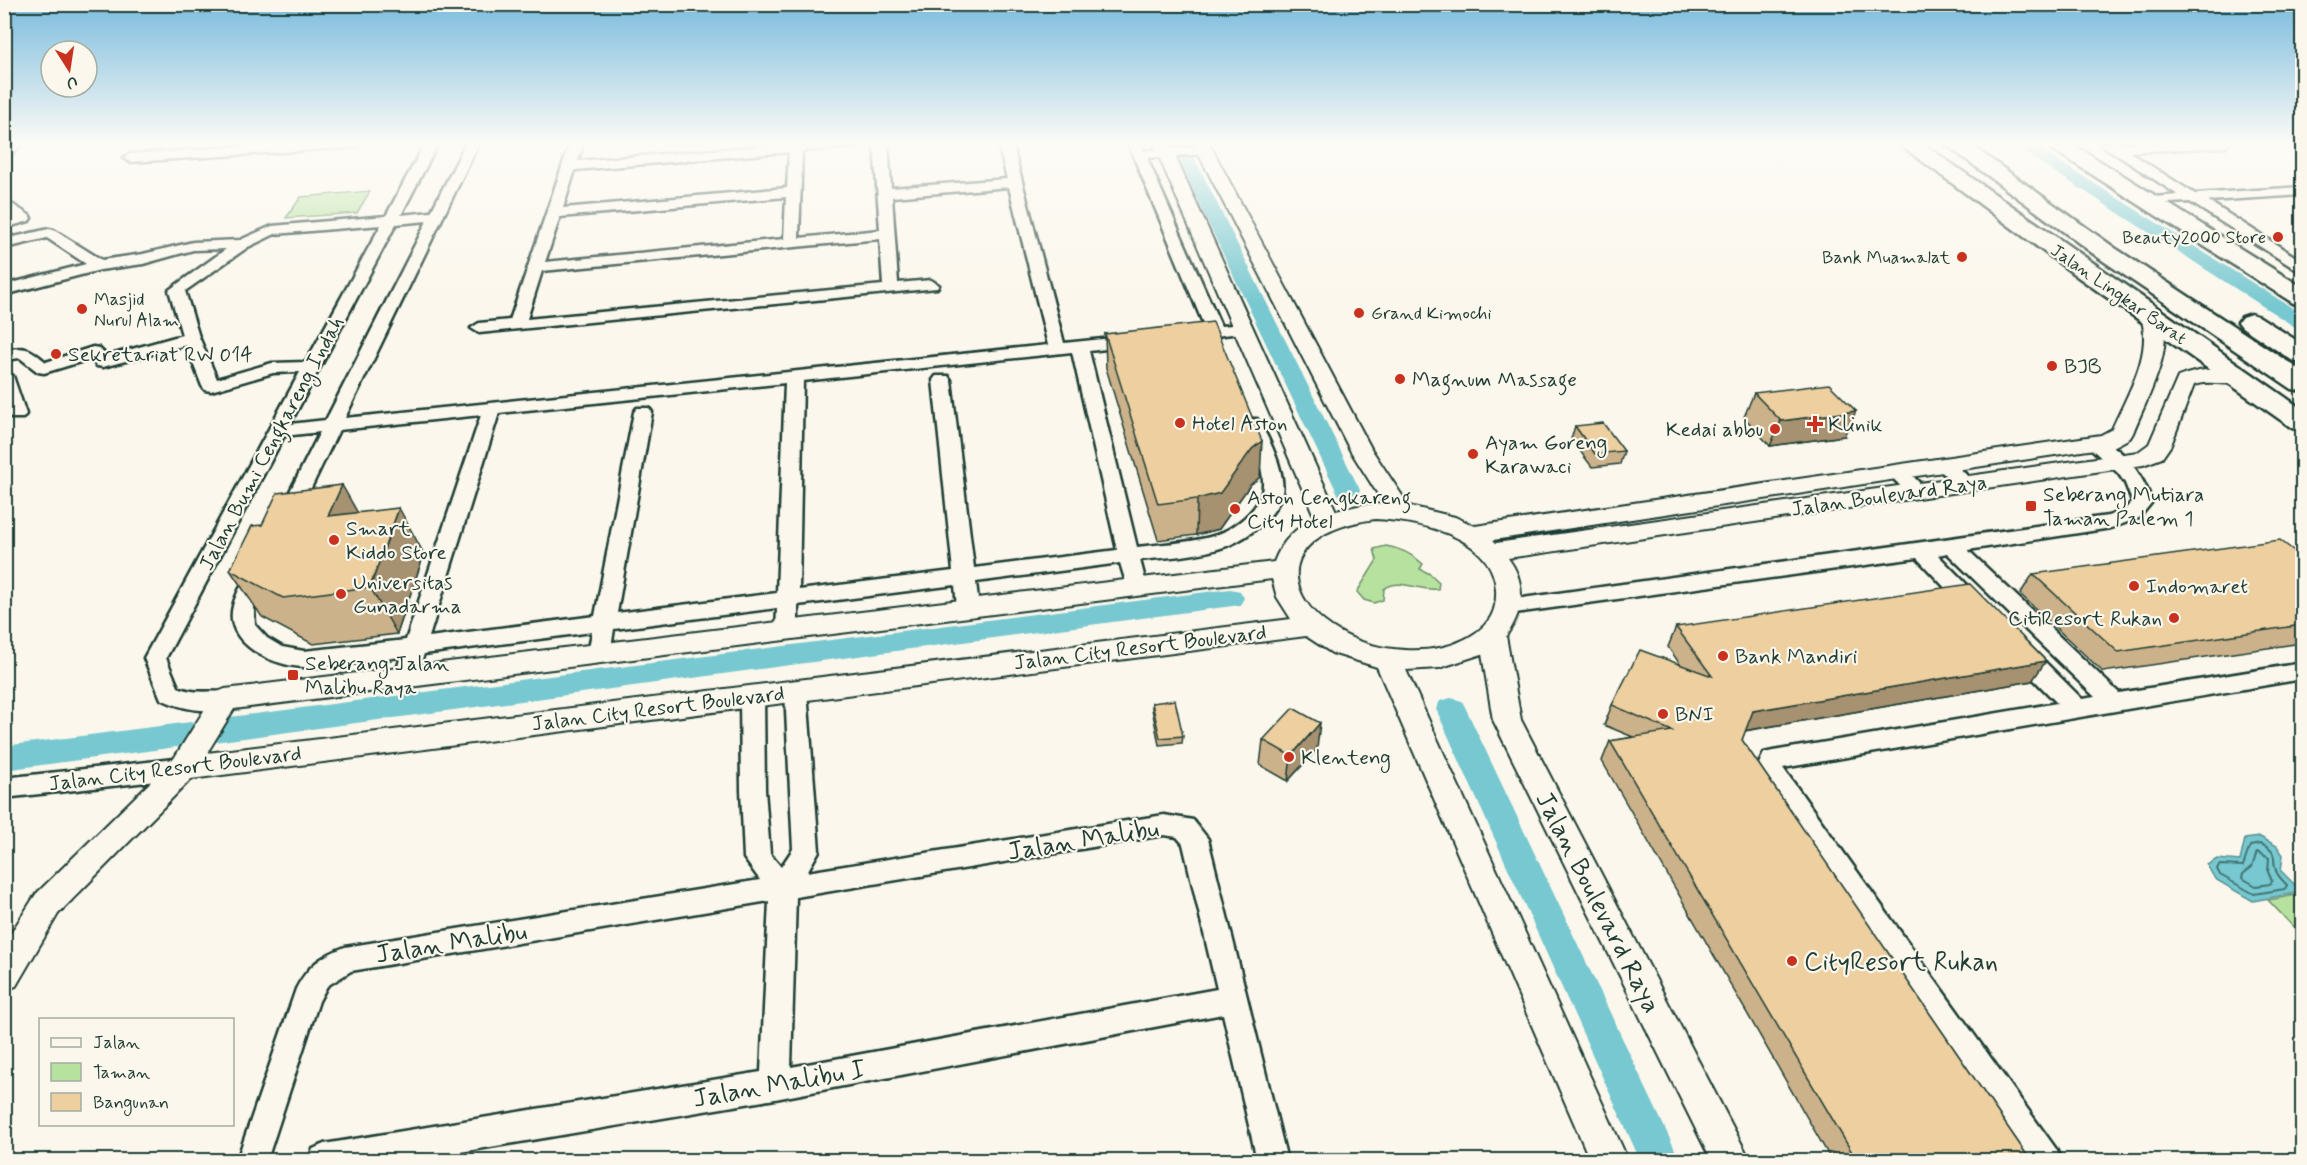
<svg xmlns="http://www.w3.org/2000/svg" width="2307" height="1165" font-family="Mynerve,sans-serif">
<style>
.green{fill:#b6e19e;stroke:#6a8f69;stroke-width:1.5}
.water{fill:#77c8d0;stroke:#549092;stroke-width:1.5}
.lines{fill:none;stroke-linecap:round;stroke-linejoin:round}
.shore{stroke:#427572;stroke-width:2}
.canal{fill:#77c8d0;fill-rule:evenodd}
.minor-casing{stroke:#1f3d34;stroke-width:5}
.tertiary-casing{stroke:#1f3d34;stroke-width:4}
.primary-casing{stroke:#1f3d34;stroke-width:5}
.motorway-casing{stroke:#1f3d34;stroke-width:5}
.minor{fill:#fbf7ec;fill-rule:evenodd}
.tertiary{fill:#fbf7ec;fill-rule:evenodd}
.primary{fill:#fbf7ec;fill-rule:evenodd}
.motorway{fill:#fbf7ec;fill-rule:evenodd}
.wall{fill:#ccb28a;stroke:#1f3d34;stroke-width:1.5}
.shaded-wall{fill:#a69170;stroke:#1f3d34;stroke-width:1.5}
.building{fill:#edcfa0;stroke:#1f3d34;stroke-width:1.5}
.poi-dot{fill:#c8321e;stroke:#fbf7ec;stroke-width:2}
.labels{text-anchor:middle;stroke-width:4.5;stroke-linejoin:round;paint-order:stroke}
.far-poi-label{font-size:18px;fill:#1f3d34;stroke:#fbf7ec;text-anchor:end}
.far-street-label{font-size:18px;fill:#1f3d34;stroke:#fbf7ec}
.poi-label{font-size:21px;fill:#1f3d34;stroke:#fbf7ec;text-anchor:start}
.street-label{font-size:21px;fill:#1f3d34;stroke:#fbf7ec}
.near-street-label{font-size:26px;fill:#1f3d34;stroke:#fbf7ec}
.near-poi-label{font-size:26px;fill:#1f3d34;stroke:#fbf7ec;text-anchor:start}
</style>
<rect width="100%" height="100%" fill="#fbf7ec"/>
<filter id="ink" filterUnits="userSpaceOnUse"><feTurbulence type="fractalNoise" baseFrequency=".0167" numOctaves="2"/><feDisplacementMap in="SourceGraphic" scale="12" xChannelSelector="R" yChannelSelector="G"/><feConvolveMatrix kernelMatrix="1 2 1 2 8 2 1 2 1" color-interpolation-filters="sRGB"/></filter>
<g filter="url(#ink)">
<!-- green -->
<g class="green">
<path d="M370,191L357,213L286,218L301,197Z"/>
<path d="M1386,546C1400,548 1413,555 1423,564L1420,569L1430,574L1439,582L1438,589C1420,592 1399,577 1384,589L1383,600L1374,603L1364,600L1357,592L1377,560L1374,549Z"/>
<path d="M2302,894V936L2268,900Z"/>
</g>
<!-- water -->
<path class="water" d="M2260,837L2277,846L2283,855L2281,871L2302,892L2253,901L2215,879L2207,865L2217,859L2240,861L2245,839Z"/>
<g class="lines">
<!-- shore -->
<g class="shore">
<path d="M2260,844C2281,852 2270,859 2277,873C2279,877 2284,882 2287,885L2285,889L2254,894L2220,875L2217,869L2219,865L2243,866L2250,846Z"/>
<path d="M2257,852L2269,858L2268,872L2272,881L2270,884L2256,886L2242,878L2243,874L2252,867Z"/>
</g>
<!-- canal -->
<g class="canal">
<path d="M1170,143H1187L1360,490L1357,496L1348,498L1339,496L1336,490Z"/>
<path d="M2010,143H2030L2302,314V329L2295,327Z"/>
<path d="M1230,589L1240,591L1244,598L1240,605L4,770V746Z"/>
<path d="M1451,698L1462,701L1466,709L1680,1160H1640L1436,709L1440,701Z"/>
</g>
<defs>
<g id="minor">
<path d="M8,143H22L9,157L4,158V146Z"/>
<path d="M292,143H362L356,147L130,162L123,158L130,154Z"/>
<path d="M425,143H438L401,215L431,212L466,143H479L345,418L1048,345L1009,187L892,197L898,283L931,280L939,285L937,288L479,333L471,328L479,323L510,320L570,143H583L578,161L802,143H861L855,147L802,151L799,238L880,230L874,143H888L891,188L1007,179L998,143H1012L1064,343L1132,336L1140,341L1132,346L1089,351L1137,547C1161,544 1187,543 1210,537C1232,531 1263,509 1263,484C1264,463 1250,442 1242,423L1245,419H1257C1268,435 1286,473 1282,493C1276,517 1249,537 1227,546C1200,556 1168,557 1140,560L1147,587L1143,592L1136,594L1129,592L1120,563L976,582L979,608L976,613L968,615L960,613L957,608L955,585L798,605V631L795,636L787,639L779,636L776,631L777,608L614,629L610,654L607,660L599,662L591,660L588,654L592,632L424,654L413,684L405,686L397,684L394,678L401,657C372,660 332,668 304,667C274,666 223,644 233,606C236,593 246,577 254,565L261,563L268,565L271,570L254,607L255,625L267,638L282,647L304,651L406,640L481,415L339,430L298,515L295,519L288,521L281,519L278,515L320,432L284,436L166,658L178,687C197,696 215,688 233,694L237,700L233,706C208,714 184,710 161,699L144,658L300,372L273,373L211,391L205,390L202,386L186,345L103,367L97,366L90,359L44,373L38,372L20,358L4,360V350C27,346 29,348 46,362L93,347L99,348L107,356L182,335L169,290L226,249L193,250L143,264L100,270L4,295V285L86,264L47,238L14,246L5,245L4,231L14,237L49,229L54,230L102,260L143,254L193,242L240,240L272,226L386,216ZM789,152L787,188L563,208L575,170ZM786,197L784,239L545,262L560,217ZM427,221L326,420L290,424L396,224ZM381,225L306,362L272,363L217,379L199,337L185,291L248,247L275,234ZM880,239L883,285L527,319L542,271ZM1072,352L1117,550L974,568L951,380L948,376H936L933,380L953,571L799,590L803,381ZM785,383L777,593L617,613L652,412L649,408H637L634,412L595,616L429,637L499,413Z"/>
<path d="M1128,143H1141L1144,151L1204,146L1211,150L1204,154L1147,158L1221,326L1243,324L1251,329L1249,332L1190,339L1182,334L1184,330L1205,328Z"/>
<path d="M2099,143H2230L2224,147L2129,152L2195,194L2302,187V195L2208,201L2302,261V271L2297,270L2190,202L2142,204L2140,201L2142,198L2178,195Z"/>
<path d="M4,199L29,215L31,218L29,221L4,228V219L13,217L4,210Z"/>
<path d="M4,371L13,376L26,414L23,418H11C2,404 4,387 4,371Z"/>
<path d="M2095,438C2123,445 2144,477 2152,502L2139,518L2111,528L1968,550L2119,693L2302,663V679L1783,768L2056,1149L2061,1160H2027L1763,781L1758,766L1764,753L1773,751L2057,703L2011,656L2008,650L2011,644L2019,642L2027,644L2082,699L2095,697L1947,553L1938,555L1984,602L1987,607L1984,612L1976,614L1968,612L1917,558L1508,614L1500,612L1497,607L1500,602L1508,600L2108,516L2125,510L2132,501L2125,483L2118,473L2086,444L2088,440Z"/>
<path d="M1946,461C1957,464 1968,476 1975,485L1972,489H1958L1937,467L1939,463Z"/>
<path d="M1898,467C1909,470 1919,482 1926,491L1923,495H1909L1888,473L1891,469Z"/>
<path d="M796,682L804,685L807,691L819,851L807,872L1164,815L1193,820L1208,839L1287,1160H1257L1223,1014L775,1099L413,1160H309L313,1149L324,1144L761,1072L769,901L351,971L327,986L319,1001L267,1160H237L296,989C308,966 321,956 345,947L760,880L744,858L741,790L740,696L744,690L752,687L760,690L764,696L765,790L770,854L781,867L793,849L785,691L788,685ZM1164,835L1177,837L1183,844L1217,989L791,1067L796,897Z"/>
<path d="M183,758L192,761L195,768L192,775L183,778L4,798V778Z"/>
</g>
<path id="tertiary" d="M1153,143H1169L1336,511L1362,505L1384,504L1350,450L1193,143H1209L1372,450L1409,506L1455,517L1475,526L2101,435L2112,429C2127,395 2153,354 2141,317L2144,313H2158C2179,343 2145,402 2133,433L2130,438L2115,446L1493,540L1496,543L2138,452L2149,444L2178,377C2201,368 2221,367 2245,374L2249,378L2245,382C2228,387 2211,379 2194,385L2171,445L2162,458L2143,465L1508,558C1527,583 1524,611 1506,636L1521,720L1750,1160H1711L1493,720L1482,654L1439,668L1406,670L1628,1160H1590L1377,667L1332,653L1306,636L191,779L58,914L16,986L4,990V944L36,894L173,760L215,693L225,689L1274,562C1282,541 1295,528 1315,518ZM1375,519C1423,521 1507,539 1495,605C1492,622 1478,633 1463,640C1445,649 1425,651 1405,650C1301,646 1239,538 1375,519ZM1272,579L1277,597L1291,619L207,753L234,709Z"/>
<g id="primary">
<path d="M1898,143H1922L2302,409V430L2292,428L2078,277Z"/>
<path d="M2046,143H2071L2302,287V305L2293,303L2049,147Z"/>
</g>
<g id="motorway">
<path d="M1944,143H1968L2115,248L2302,371V391L2292,389L2099,258Z"/>
<path d="M2251,314L2260,317L2302,344V363L2293,361L2242,327L2238,322L2242,317Z"/>
</g>
</defs>
<!-- minor casing -->
<use href="#minor" class="minor-casing"/>
<!-- tertiary casing -->
<use href="#tertiary" class="tertiary-casing"/>
<!-- primary casing -->
<use href="#primary" class="primary-casing"/>
<!-- motorway casing -->
<use href="#motorway" class="motorway-casing"/>
<!-- minor -->
<use href="#minor" class="minor"/>
<!-- tertiary -->
<use href="#tertiary" class="tertiary"/>
<!-- primary -->
<use href="#primary" class="primary"/>
<!-- motorway -->
<use href="#motorway" class="motorway"/>
</g>
<!-- wall -->
<g class="wall">
<path d="M1105,334L1260,477L1250,485L1219,529L1196,535L1158,540L1106,368Z"/>
<path d="M1754,393L1844,436L1770,446L1744,417Z"/>
<path d="M1575,426L1624,451L1620,464L1592,467L1571,439Z"/>
<path d="M357,513L424,554L397,634L313,644L262,617L230,570Z"/>
<path d="M2302,557V643L2103,672L2020,594L2033,574Z"/>
<path d="M1676,627L2032,681L1745,731L1742,740L2031,1161H1832L1602,761L1610,741L1633,737L1604,725L1612,705L1680,664L1668,647Z"/>
<path d="M1152,703L1183,736L1182,743L1159,745L1152,709Z"/>
<path d="M1263,740L1317,749L1288,781L1260,765Z"/>
</g>
<!-- shaded-wall -->
<g class="shaded-wall">
<path d="M1856,411L1844,436L1770,446L1781,421Z"/>
<path d="M1262,441L1260,477L1250,485L1219,529L1196,535L1197,499L1252,449Z"/>
<path d="M342,485L368,531L328,516Z"/>
<path d="M399,508L424,554L397,634L370,587Z"/>
<path d="M2046,661L2032,681L1743,731L1753,711Z"/>
<path d="M1320,723L1317,749L1288,781L1291,756Z"/>
</g>
<!-- building -->
<g class="building">
<path d="M1213,322L1262,441L1252,449L1220,493L1197,499L1158,504L1105,334Z"/>
<path d="M1829,384L1856,411L1781,421L1754,393Z"/>
<path d="M1603,423L1624,451L1595,454L1575,426Z"/>
<path d="M342,485L328,516L399,508L370,587L283,598L230,570L252,526L262,525L277,493Z"/>
<path d="M2280,540L2302,557V625L2118,652L2033,574Z"/>
<path d="M1970,584L2046,661L1753,711L1742,740L2031,1161H1857L1610,741L1672,731L1612,705L1640,650L1712,676L1676,627Z"/>
<path d="M1175,700L1183,736L1160,738L1152,703Z"/>
<path d="M1293,708L1320,723L1291,756L1263,740Z"/>
</g>
</g>
<!-- sky -->
<linearGradient id="sky" x2="0" y2="1"><stop stop-color="#7bbcde"/><stop offset="0.47" stop-color="#fdfbf6"/><stop offset="1" stop-color="#fdfbf6" stop-opacity="0"/></linearGradient>
<rect width="2307" height="306" fill="url(#sky)"/>
<!-- markers -->
<g class="poi-dot">
<circle cx="2278" cy="237" r="6"/>
<circle cx="1962" cy="257" r="6"/>
<circle cx="82" cy="309" r="6"/>
<circle cx="1359" cy="313" r="6"/>
<circle cx="56" cy="354" r="6"/>
<circle cx="2052" cy="366" r="6"/>
<circle cx="1400" cy="379" r="6"/>
<circle cx="1180" cy="423" r="6"/>
<path d="M1812 415h6v6h6v6h-6v6h-6v-6h-6v-6h6z"/>
<circle cx="1775" cy="429" r="6"/>
<circle cx="1473" cy="454" r="6"/>
<rect x="2025" y="500" width="12" height="12" rx="3"/>
<circle cx="1235" cy="509" r="6"/>
<circle cx="334" cy="540" r="6"/>
<circle cx="2134" cy="586" r="6"/>
<circle cx="341" cy="594" r="6"/>
<circle cx="2174" cy="618" r="6"/>
<circle cx="1723" cy="656" r="6"/>
<rect x="287" y="669" width="12" height="12" rx="3"/>
<circle cx="1663" cy="714" r="6"/>
<circle cx="1289" cy="757" r="6"/>
<circle cx="1792" cy="961" r="6"/>
</g>
<g class="labels">
<!-- far-poi labels -->
<g class="far-poi-label">
<text x="2266" y="243">Beauty2000 Store</text>
<text x="1950" y="263">Bank Muamalat</text>
<text x="94" y="305" text-anchor="start">Masjid<tspan x="94" dy="21">Nurul Alam</tspan></text>
<text x="1371" y="319" text-anchor="start">Grand Kimochi</text>
</g>
<!-- far-street labels -->
<g class="far-street-label">
<text transform="translate(2119 294) rotate(35)" y="6">Jalan Lingkar Barat</text>
</g>
<!-- poi labels -->
<g class="poi-label">
<text x="68" y="361">Sekretariat RW 014</text>
<text x="2064" y="373">BJB</text>
<text x="1412" y="386">Magnum Massage</text>
<text x="1192" y="430">Hotel Aston</text>
<text x="1828" y="431">Klinik</text>
<text x="1763" y="436" text-anchor="end">Kedai abbu</text>
<text x="1485" y="449">Ayam Goreng<tspan x="1485" dy="24">Karawaci</tspan></text>
<text x="2043" y="501">Seberang Mutiara<tspan x="2043" dy="24">Taman Palem 1</tspan></text>
<text x="1247" y="504">Aston Cengkareng<tspan x="1247" dy="24">City Hotel</tspan></text>
<text x="346" y="535">Smart<tspan x="346" dy="24">Kiddo Store</tspan></text>
<text x="353" y="589">Universitas<tspan x="353" dy="24">Gunadarma</tspan></text>
<text x="2146" y="593">Indomaret</text>
<text x="2162" y="625" text-anchor="end">CitiResort Rukan</text>
<text x="1735" y="663">Bank Mandiri</text>
<text x="305" y="670">Seberang Jalan<tspan x="305" dy="24">Malibu Raya</tspan></text>
<text x="1675" y="721">BNI</text>
<text x="1301" y="764">Klenteng</text>
</g>
<!-- street labels -->
<g class="street-label">
<text transform="translate(271 443) rotate(-62)" y="7">Jalan Bumi Cengkareng Indah</text>
<text transform="translate(1889 495) rotate(-8)" y="7">Jalan Boulevard Raya</text>
<text transform="translate(1140 647) rotate(-7)" y="7">Jalan City Resort Boulevard</text>
<text transform="translate(658 708) rotate(-7)" y="7">Jalan City Resort Boulevard</text>
<text transform="translate(175 768) rotate(-7)" y="7">Jalan City Resort Boulevard</text>
</g>
<!-- near-street labels -->
<g class="near-street-label">
<text transform="translate(1083 839) rotate(-9)" y="9">Jalan Malibu</text>
<text transform="translate(1599 902) rotate(63)" y="9">Jalan Boulevard Raya</text>
<text transform="translate(451 942) rotate(-9)" y="9">Jalan Malibu</text>
<text transform="translate(779 1083) rotate(-10)" y="9">Jalan Malibu I</text>
</g>
<!-- near-poi labels -->
<g class="near-poi-label">
<text x="1804" y="970">CityResort Rukan</text>
</g>
</g>
<!-- margin -->
<rect width="2307" height="1165" fill="none" stroke="#fbf7ec" stroke-width="24"/>
<rect x="12" y="12" width="2283" height="1141" fill="none" stroke="#1f3d34" stroke-width="2" filter="url(#ink)"/>
<!-- legend -->
<rect x="39" y="1018" width="195" height="108" fill="#fbf7ec" stroke="#a3ada2" stroke-width="1.5"/>
<rect x="51" y="1038" width="30" height="9" fill="#fbf7ec" stroke="#a3ada2" stroke-width="1.5"/>
<text x="93" y="1048" font-size="18" fill="#1f3d34">Jalan</text>
<rect x="51" y="1063" width="30" height="18" fill="#b6e19e" stroke="#a3ada2" stroke-width="1.5"/>
<text x="93" y="1078" font-size="18" fill="#1f3d34">Taman</text>
<rect x="51" y="1093" width="30" height="18" fill="#edcfa0" stroke="#a3ada2" stroke-width="1.5"/>
<text x="93" y="1108" font-size="18" fill="#1f3d34">Bangunan</text>
<!-- north arrow -->
<g transform="translate(69 69) rotate(168)"><circle r="28" fill="#fbf7ec" stroke="#a3ada2" stroke-width="1.5"/>
<path d="M0-4.5L10 22L0 15L-10 22Z" fill="#c8321e"/>
<text y="-9" font-size="16" font-weight="bold" text-anchor="middle" fill="#1f3d34">U</text>
</g>
</svg>
